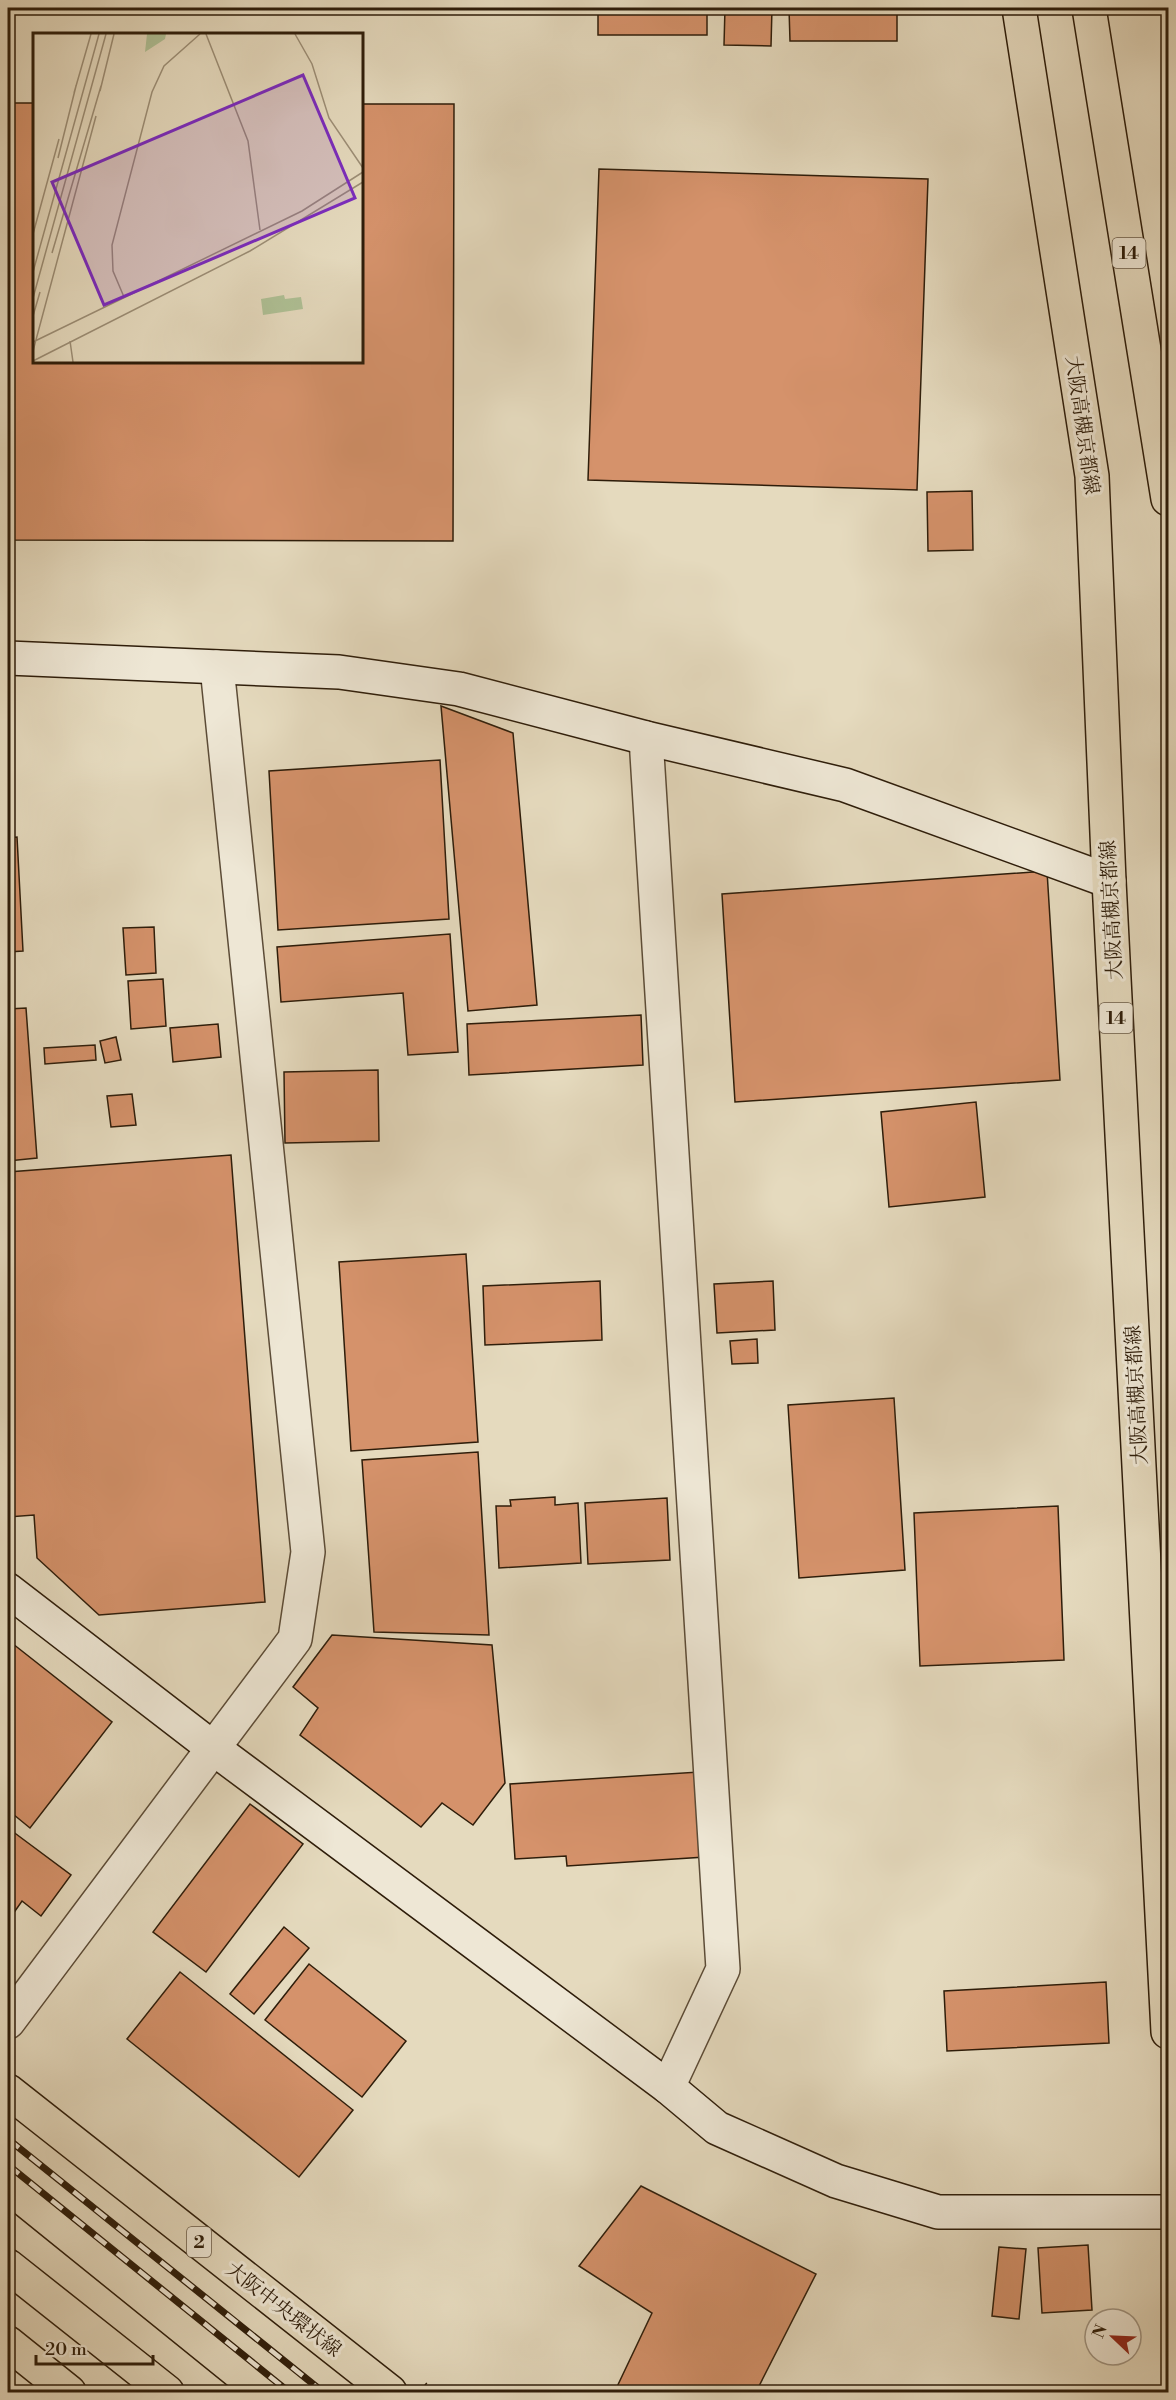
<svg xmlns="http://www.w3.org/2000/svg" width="1176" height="2400" font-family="'Libre Bodoni','Noto Serif JP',serif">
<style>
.building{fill:#d5926b;stroke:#2e1d0a;stroke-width:1.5}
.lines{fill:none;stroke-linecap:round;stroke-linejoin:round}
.street-casing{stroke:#5c4c37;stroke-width:36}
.secondary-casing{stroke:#2e1d0a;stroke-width:36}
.primary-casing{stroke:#2e1d0a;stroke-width:36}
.highway-casing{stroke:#2e1d0a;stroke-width:36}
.path{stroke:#2e1d0a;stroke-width:4;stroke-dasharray:1.5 3;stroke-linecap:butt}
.street{stroke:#eee7d5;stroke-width:33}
.secondary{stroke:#eee7d5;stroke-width:33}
.primary{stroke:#e5dabe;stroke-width:33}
.highway{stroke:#e5dabe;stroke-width:33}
.rail-casing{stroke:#2e1d0a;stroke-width:7}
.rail{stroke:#eee7d5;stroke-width:4.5;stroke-dasharray:14;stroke-linecap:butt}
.labels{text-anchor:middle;stroke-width:6;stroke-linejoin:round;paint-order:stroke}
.shield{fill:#eee7d5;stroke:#685a47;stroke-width:1.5}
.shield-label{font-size:18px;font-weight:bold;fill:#2e1d0a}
.street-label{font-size:20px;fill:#2e1d0a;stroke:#eee7d5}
.inset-road{fill:none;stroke:#9c8e76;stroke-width:1.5}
.view{fill:#7b2cbf;fill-opacity:0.15;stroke:#7b2cbf;stroke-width:3}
.inset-edge{fill:none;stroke:#2e1d0a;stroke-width:3}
</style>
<rect width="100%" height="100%" fill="#e5dabe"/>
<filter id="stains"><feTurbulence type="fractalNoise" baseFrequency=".00333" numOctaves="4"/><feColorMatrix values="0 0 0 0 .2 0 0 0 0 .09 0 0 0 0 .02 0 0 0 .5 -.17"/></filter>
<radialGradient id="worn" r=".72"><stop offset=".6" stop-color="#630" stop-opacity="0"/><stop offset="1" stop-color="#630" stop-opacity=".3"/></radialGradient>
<!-- building -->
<g class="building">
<rect x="598" y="8" width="109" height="27"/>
<path d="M725,8H772L771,46L724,45Z"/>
<path d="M789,8H897V41H790Z"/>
<path d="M1168,46V72L1162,70Z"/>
<path d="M8,103H34V362H362V104H454L453,541L8,540Z"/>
<path d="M599,169L928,179L917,490L588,480Z"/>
<path d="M972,491L973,550L928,551L927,492Z"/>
<path d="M441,706L513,733L537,1005L468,1011Z"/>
<path d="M440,760L449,919L278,930L269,771Z"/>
<path d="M17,837L23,951L8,952V838Z"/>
<path d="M1047,871L1060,1080L735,1102L722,894Z"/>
<path d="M154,927L156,973L126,975L123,928Z"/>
<path d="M450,934L458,1052L408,1055L403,993L281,1002L277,947Z"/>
<path d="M163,979L166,1026L131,1029L128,981Z"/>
<path d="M26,1008L37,1158L8,1161V1009Z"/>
<path d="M641,1015L643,1065L469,1075L467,1024Z"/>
<path d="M218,1024L221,1057L173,1062L170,1028Z"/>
<path d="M116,1037L121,1060L105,1063L100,1041Z"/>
<path d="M95,1045L96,1060L45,1064L44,1048Z"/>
<path d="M378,1070L379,1141L285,1143L284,1072Z"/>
<path d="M132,1094L136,1125L111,1127L107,1096Z"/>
<path d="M976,1102L985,1197L889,1207L881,1112Z"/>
<path d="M231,1155L265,1602L99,1615L37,1558L34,1515L8,1517V1172Z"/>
<path d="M466,1254L478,1442L351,1451L339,1262Z"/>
<path d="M600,1281L602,1340L485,1345L483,1286Z"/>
<path d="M773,1281L775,1330L717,1333L714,1284Z"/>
<path d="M757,1339L758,1363L732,1364L730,1341Z"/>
<path d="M894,1398L905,1570L799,1578L788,1405Z"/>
<path d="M478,1452L489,1635L374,1632L362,1460Z"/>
<path d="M555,1497V1505L578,1503L581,1563L499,1568L496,1506H511L510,1500Z"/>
<path d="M667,1498L670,1560L588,1564L585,1503Z"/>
<path d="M1058,1506L1064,1660L920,1666L914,1513Z"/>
<path d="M332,1635L492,1645L505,1783L473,1825L442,1803L421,1827L300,1735L318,1708L293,1687Z"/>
<path d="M8,1640L112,1722L30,1828L8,1810Z"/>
<path d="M699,1772L705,1857L567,1866L566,1856L515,1859L510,1784Z"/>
<path d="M250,1804L303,1844L206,1972L153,1932Z"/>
<path d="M8,1828L71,1875L41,1916L22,1901L8,1921Z"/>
<path d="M284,1927L309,1948L254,2014L230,1994Z"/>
<path d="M309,1964L406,2041L362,2097L265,2020Z"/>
<path d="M180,1972L353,2110L299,2177L127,2039Z"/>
<path d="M1106,1982L1109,2043L947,2051L944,1991Z"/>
<path d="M641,2186L816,2274L756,2392L615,2391L652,2313L579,2266Z"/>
<path d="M1088,2245L1092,2310L1042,2313L1038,2248Z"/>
<path d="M999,2247L1026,2249L1019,2319L992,2316Z"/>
</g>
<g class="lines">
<defs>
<g id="street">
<path d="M646,738L723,1969L668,2087"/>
<path d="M8,2022L295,1639L308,1552L217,667"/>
</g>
<g id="secondary">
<path d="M8,658L339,672L459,689L646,738L845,785L1109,881"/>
<path d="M8,1590L213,1748L668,2087L717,2128L836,2181L938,2212H1168"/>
</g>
<g id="primary">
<path d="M1019,8L1092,476L1109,881L1168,2032"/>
<path d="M1089,8L1168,499"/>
<path d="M8,2091L390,2392"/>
</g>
<g id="highway">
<path d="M8,2186L263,2392"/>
<path d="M8,2266L167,2392"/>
<path d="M8,2343L69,2392"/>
</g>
</defs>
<!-- street casing -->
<use href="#street" class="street-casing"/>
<!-- secondary casing -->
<use href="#secondary" class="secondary-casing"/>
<!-- primary casing -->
<use href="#primary" class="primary-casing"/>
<!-- highway casing -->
<use href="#highway" class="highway-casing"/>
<!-- path -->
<path class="path" d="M425,2384L436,2392"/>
<!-- street -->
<use href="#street" class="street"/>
<!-- secondary -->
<use href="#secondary" class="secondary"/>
<!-- primary -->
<use href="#primary" class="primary"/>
<!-- highway -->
<use href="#highway" class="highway"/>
<defs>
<g id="rail">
<path d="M8,2139L323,2392"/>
<path d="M8,2165L289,2392"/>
</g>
</defs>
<!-- rail casing -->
<use href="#rail" class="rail-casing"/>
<!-- rail -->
<use href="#rail" class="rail"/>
</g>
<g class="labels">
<!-- shield labels -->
<g class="shield">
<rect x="1112.5" y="238" width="33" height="30" rx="4.5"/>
<rect x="1099.5" y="1003" width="33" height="30" rx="4.5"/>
<rect x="187" y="2227" width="24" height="30" rx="4.5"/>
</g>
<g class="shield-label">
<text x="1129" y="259">14</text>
<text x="1116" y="1024">14</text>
<text x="199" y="2248">2</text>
</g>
<!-- street labels -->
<g class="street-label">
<text transform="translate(1083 425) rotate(82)" y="7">大阪高槻京都線</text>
<text transform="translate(1111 910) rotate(-93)" y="7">大阪高槻京都線</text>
<text transform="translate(1136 1395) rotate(-93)" y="7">大阪高槻京都線</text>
<text transform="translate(284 2309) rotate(38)" y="7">大阪中央環状線</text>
</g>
</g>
<!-- overview -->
<g transform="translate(33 33)">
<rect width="330" height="330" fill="#e5dabe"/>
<path d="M114,1H133L132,6L112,19ZM251,262L252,266L268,264L270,276L230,282L228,266Z" fill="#afc196"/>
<path class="inset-road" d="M173,1L215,108L227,197M262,1L279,31L296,85L330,135M67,58L81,1M41,60L58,1M25,125L43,53M0,201L26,106M19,220L68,53M0,239L66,1M91,264L80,238L79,212L119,59L131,33L167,1M0,265L73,1M0,283L7,259M37,308L40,329M0,309L269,178L330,139M0,318L63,83M0,328L217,218L330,149"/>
<path class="view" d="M270,42L322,165L71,272L19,149Z"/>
<rect width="330" height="330" class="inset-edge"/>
</g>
<!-- margin -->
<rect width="1176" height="2400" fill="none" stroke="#e5dabe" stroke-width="30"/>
<rect x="9" y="9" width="1158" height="2382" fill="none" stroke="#2e1d0a" stroke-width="3"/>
<rect x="15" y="15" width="1146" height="2370" fill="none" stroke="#2e1d0a" stroke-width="1.5"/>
<!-- north arrow -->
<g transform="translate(1113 2337) rotate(293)"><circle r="28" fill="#eee7d5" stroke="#a19684" stroke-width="1.5"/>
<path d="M0-4.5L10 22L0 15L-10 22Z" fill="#8f2418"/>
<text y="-9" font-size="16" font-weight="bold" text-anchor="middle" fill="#2e1d0a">N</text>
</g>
<!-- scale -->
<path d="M36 2355v9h117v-9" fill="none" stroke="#2e1d0a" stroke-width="3"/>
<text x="45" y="2355" font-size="18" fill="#2e1d0a" stroke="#eee7d5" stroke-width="4.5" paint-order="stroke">20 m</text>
<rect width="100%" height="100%" filter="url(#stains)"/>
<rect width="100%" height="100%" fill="url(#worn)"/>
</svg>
